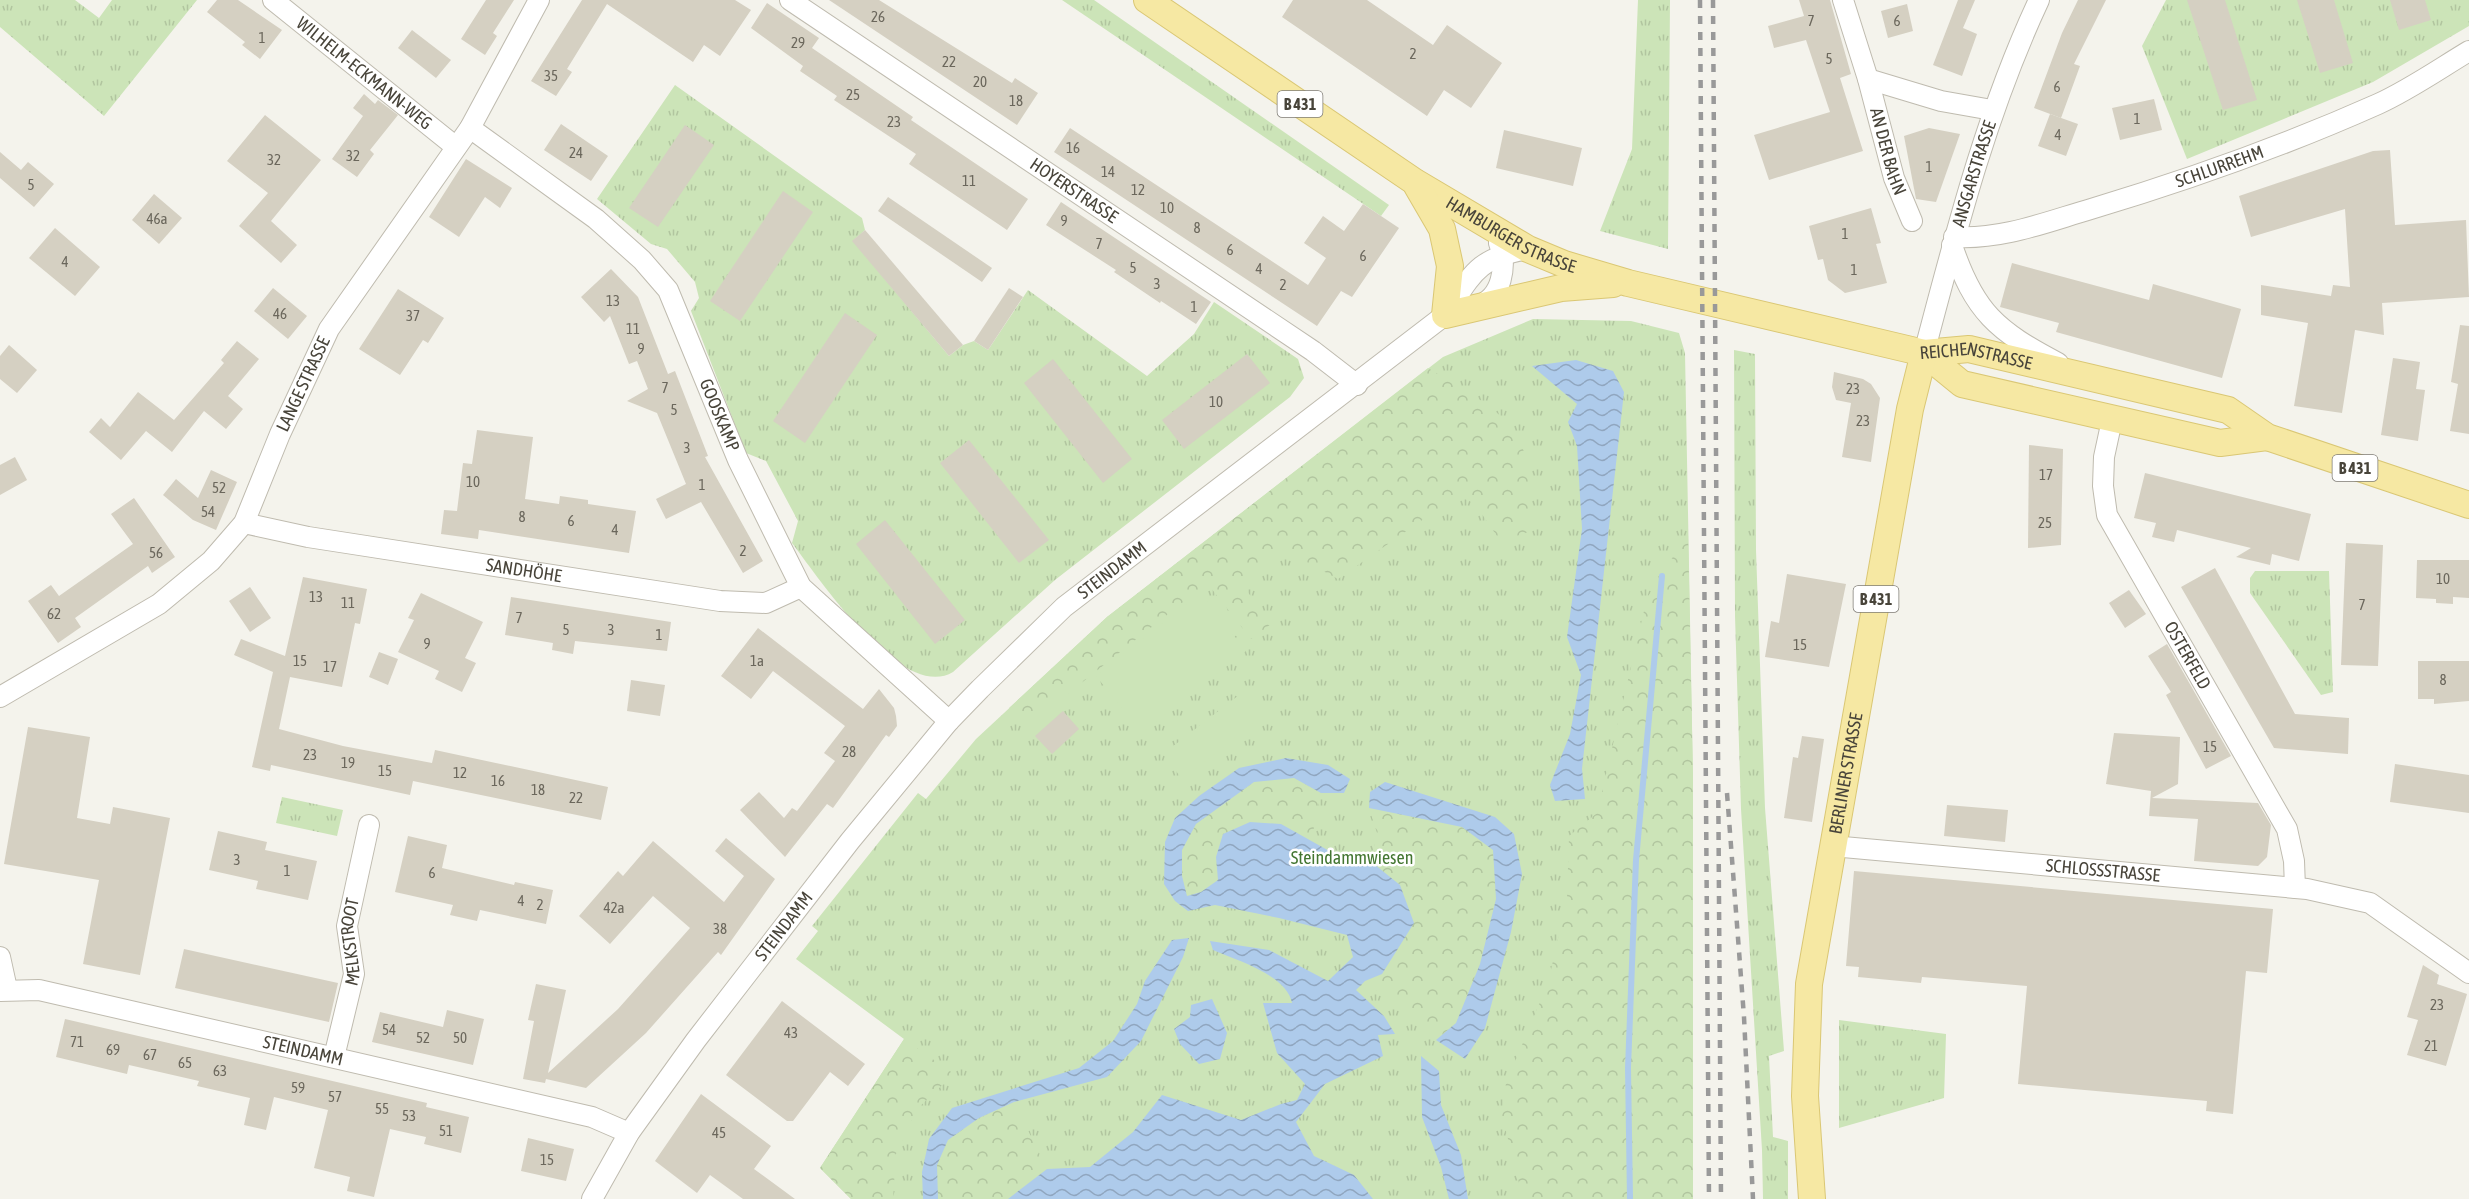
<svg xmlns="http://www.w3.org/2000/svg" width="2469" height="1199" font-family="'Asap Condensed',sans-serif">
<style>
.grass{fill:url(#grass-tufts)}
.forest{fill:url(#forest-crowns)}
.garden{fill:#cce4b8}
.water{fill:url(#water-waves)}
.lines{fill:none;stroke-linecap:round;stroke-linejoin:round}
.stream{stroke:#aecbeb;stroke-width:6}
.building{fill:#d5d0c2}
.minor-casing{stroke:#bfbbaf;stroke-width:22}
.major-casing{stroke:#dac774;stroke-width:28}
.minor{stroke:#fff;stroke-width:20}
.major{stroke:#f6e8a3;stroke-width:26}
.rail{stroke:#999;stroke-width:4.5;stroke-dasharray:8 8;stroke-linecap:butt}
.labels{text-anchor:middle;stroke-width:5;stroke-linejoin:round;paint-order:stroke}
.number-label{font-size:15px;fill:#6b675c}
.shield{fill:#fff;stroke:#7f7c75;stroke-width:1.5}
.shield-label{font-size:16px;font-weight:bold;fill:#48443a}
.street-label{font-size:18px;fill:#48443a;stroke:#fff}
.park-label{font-size:18px;fill:#437631;stroke:#fff}
</style>
<defs>
<pattern id="grass-tufts" width="24" height="20" patternUnits="userSpaceOnUse" patternTransform="scale(1.5)"><rect width="24" height="20" fill="#cce4b8"/><path d="M3 7l-1-3M5 7V3M7 7l1-3M15 17l-1-3M17 17v-4M19 17l1-3" fill="none" stroke="#b1c59f"/></pattern>
<pattern id="forest-crowns" width="20" height="18" patternUnits="userSpaceOnUse" patternTransform="scale(1.5)"><rect width="20" height="18" fill="#cce4b8"/><path d="M2 6a3 3 0 1 1 6 0M12 15a3 3 0 1 1 6 0" fill="none" stroke="#b1c59f"/></pattern>
<pattern id="water-waves" width="16" height="10" patternUnits="userSpaceOnUse" patternTransform="scale(1.5)"><rect width="16" height="10" fill="#aecbeb"/><path d="M0 5q4-4 8 0t8 0" fill="none" stroke="#90a6bf"/></pattern>
</defs>
<rect width="100%" height="100%" fill="#f4f3ec"/>
<!-- grass -->
<g class="grass">
<path d="M0,0H75L99,18L112,0H197L104,116L0,27Z"/>
<path d="M1062,0H1094L1389,205L1381,216Z"/>
<path d="M1638,0H1670L1668,249L1600,231L1632,149Z"/>
<path d="M2166,0H2469V26L2373,82L2187,159L2142,46Z"/>
<path d="M675,85L862,218L865,230L853,241L949,356L963,345L974,341L988,350L1028,290L1147,376L1194,334L1214,302L1298,359L1304,378L1290,397L1055,580L953,672C902,703 818,577 792,543L798,521L766,461L746,453L691,311L699,298L695,282L667,249L651,244L597,199Z"/>
<path d="M1533,319L1631,321L1679,333L1685,353L1693,778V1199H851L820,1168L904,1039L796,959L818,931L812,926L918,793L926,799L976,739L1107,617L1443,357Z"/>
<path d="M1734,350L1755,354L1756,550L1765,808L1784,1051L1769,1056L1773,1137L1788,1141V1199H1763L1762,1150L1741,809L1735,616Z"/>
<path d="M2255,571H2329L2333,692L2321,695L2250,593V578Z"/>
<path d="M282,797L343,810L337,836L276,823Z"/>
<path d="M1839,1020L1946,1034L1944,1098L1839,1128Z"/>
</g>
<!-- forest -->
<g class="forest">
<path d="M1428,368C1457,386 1508,411 1521,443C1531,470 1530,502 1531,531L1501,542L1475,504L1458,495L1338,579L1280,548L1239,580L1271,624L1251,639L1207,583L1026,727L1009,708L1107,617Z"/>
<path d="M1688,533L1693,778V1199H1523L1502,1115L1506,1083L1548,983L1567,899L1569,836L1597,813L1647,598Z"/>
<path d="M1294,778L1321,793L1311,842L1281,824L1216,857L1218,880L1201,892L1186,896L1182,876V850L1196,824L1254,782Z"/>
<path d="M1369,808L1462,827L1493,850L1496,899L1480,964L1456,1023L1436,1040L1365,981L1382,974L1392,956L1400,885L1369,860L1378,836Z"/>
<path d="M904,1039L954,1074L917,1109L896,1154L893,1199H851L820,1168Z"/>
<path d="M1014,1102L1047,1169L1008,1199H938C938,1188 935,1176 937,1166C943,1130 985,1116 1014,1102Z"/>
</g>
<!-- garden -->
<g class="garden">
<path d="M1201,593L1246,651L1142,733L1096,676Z"/>
<path d="M1248,688L1267,713L1182,779L1163,754Z"/>
</g>
<!-- water -->
<g class="water">
<path d="M1576,360L1613,371L1624,392L1582,769L1585,799L1555,801L1550,785L1570,734L1581,675L1567,637L1582,529L1577,446L1568,422L1577,404L1532,366Z"/>
<path d="M1286,758L1328,765L1350,779L1344,793H1321L1294,778L1254,782L1196,824L1182,850V876L1187,896L1201,892L1218,880L1216,857L1223,834L1250,822L1281,824L1340,857L1369,860L1400,885L1414,923L1382,974L1365,981L1356,990L1384,1016L1395,1034L1378,1035L1383,1056L1325,1084L1296,1122L1314,1156L1354,1175L1373,1199H1008L1047,1169L1090,1167L1133,1132L1162,1095L1241,1120L1281,1104L1297,1100L1305,1084L1277,1053L1263,1003H1292C1287,975 1236,960 1213,950L1210,941L1269,950L1328,981L1353,957L1347,935L1279,918L1215,905L1188,911L1175,901L1164,884L1165,842L1175,818L1199,796L1239,768Z"/>
<path d="M1385,782L1495,817L1514,834L1522,874L1511,932L1485,1028L1465,1059L1436,1040L1456,1023L1480,964L1496,899L1493,850L1462,827L1369,808L1370,792Z"/>
<path d="M1189,938L1183,957L1141,1041L1107,1077L1014,1102L979,1118L948,1140L937,1165L938,1199H923L922,1172L929,1139L952,1108L1079,1068L1113,1041L1137,1004L1145,981L1172,940Z"/>
<path d="M1212,999L1227,1033L1220,1059L1199,1064L1180,1044L1174,1029L1190,1017L1191,1005Z"/>
<path d="M1421,1056L1439,1071L1441,1105L1461,1155L1468,1199H1449L1441,1167L1422,1117Z"/>
</g>
<g class="lines">
<!-- stream -->
<path class="stream" d="M1630,1199L1628,1068L1636,860L1662,576"/>
</g>
<!-- building -->
<g class="building">
<path d="M217,0H238L282,30L260,59L242,45L245,42L207,12Z"/>
<path d="M486,0H514L493,33L497,36L485,55L461,39Z"/>
<path d="M582,0H735L751,10L720,56L704,45L693,62L607,4L567,69L572,72L556,96L531,81Z"/>
<path d="M829,0H879L1012,83L1015,78L1038,93L1017,125Z"/>
<path d="M1293,0H1367L1433,45L1447,25L1502,63L1471,108L1444,90L1427,116L1282,17Z"/>
<path d="M1799,0H1830L1851,74L1840,78L1863,151L1769,180L1754,135L1830,112L1806,40L1774,48L1768,26L1804,16Z"/>
<path d="M1958,0H1975L1963,28L1977,34L1962,76L1933,65Z"/>
<path d="M2078,0H2106L2074,64L2080,66L2061,118L2034,108L2062,33Z"/>
<path d="M2187,0H2225L2257,100L2223,110Z"/>
<path d="M2297,0H2334L2353,63L2320,73Z"/>
<path d="M2390,0H2425L2431,20L2399,30Z"/>
<path d="M767,3L819,38L812,48L913,117L911,120L1028,199L1007,230L909,164L916,154L834,100L837,96L800,71L803,66L751,28Z"/>
<path d="M1907,4L1913,31L1888,38L1881,11Z"/>
<path d="M412,30L451,60L436,78L398,48Z"/>
<path d="M364,94L375,104L378,100L398,115L370,150L374,154L357,177L332,159L363,116L353,108Z"/>
<path d="M2154,99L2162,130L2120,140L2112,108Z"/>
<path d="M2050,114L2078,124L2066,156L2038,146Z"/>
<path d="M265,115L321,160L271,221L297,245L281,263L239,226L268,193L227,161Z"/>
<path d="M561,124L608,156L591,181L544,150Z"/>
<path d="M685,125L714,145L658,227L629,208Z"/>
<path d="M1070,128L1308,285L1326,258L1304,243L1323,216L1344,231L1363,204L1399,228L1352,297L1341,291L1317,326L1054,152Z"/>
<path d="M1929,128L1960,134L1936,202L1916,199L1904,136Z"/>
<path d="M1504,130L1582,148L1573,186L1496,168Z"/>
<path d="M2390,150L2395,225L2466,220L2469,297L2382,303L2384,335L2355,330L2342,413L2294,406L2308,323L2261,315V285L2331,296L2333,285L2350,287L2345,209L2251,237L2239,196L2373,151Z"/>
<path d="M0,152L21,170L28,162L54,184L34,207L0,178Z"/>
<path d="M466,159L512,188L500,208L485,197L459,237L429,217Z"/>
<path d="M783,191L813,212L740,321L710,301Z"/>
<path d="M154,194L182,218L159,244L132,220Z"/>
<path d="M888,197L992,268L982,282L878,211Z"/>
<path d="M1061,202L1211,302L1196,324L1161,301L1160,303L1114,272L1116,270L1046,225Z"/>
<path d="M1871,208L1881,243L1876,244L1887,283L1845,293L1828,280L1823,259L1818,260L1809,226Z"/>
<path d="M55,228L100,267L75,296L29,258Z"/>
<path d="M865,230L963,345L949,356L852,241Z"/>
<path d="M2012,263L2149,300L2153,284L2241,309L2222,378L2056,332L2059,323L2000,307Z"/>
<path d="M611,269L638,297L668,374L675,371L708,456L705,457L763,561L743,573L701,502L666,519L656,499L686,484L657,413L627,401L648,389L637,361L629,364L610,316L604,322L581,297Z"/>
<path d="M273,288L307,316L288,339L254,311Z"/>
<path d="M1009,288L1023,297L988,350L974,341Z"/>
<path d="M398,289L444,318L428,343L423,340L400,375L359,349Z"/>
<path d="M845,313L877,335L805,443L773,421Z"/>
<path d="M2460,325L2469,326V434L2450,431L2458,384L2451,382Z"/>
<path d="M237,341L259,359L228,396L243,409L226,429L204,411L172,452L146,431L121,460L89,432L101,418L110,427L138,392L174,420L224,363L221,360Z"/>
<path d="M9,345L37,370L17,393L0,379V356Z"/>
<path d="M1247,354L1270,383L1184,449L1162,420Z"/>
<path d="M2393,358L2420,362L2416,389L2425,390L2418,441L2381,435Z"/>
<path d="M1053,359L1132,459L1103,483L1024,383Z"/>
<path d="M1834,372L1863,379L1871,384L1880,398L1871,462L1842,457L1851,403L1836,400L1832,387Z"/>
<path d="M477,430L533,437L525,499L559,504L560,496L588,500V504L636,511L629,553L479,530L478,539L441,534L444,510L457,511L463,463L472,464Z"/>
<path d="M969,440L1049,540L1019,563L940,463Z"/>
<path d="M2029,445L2063,449L2061,545L2028,548Z"/>
<path d="M15,457L27,480L0,495V465Z"/>
<path d="M211,470L237,482L216,530L193,520L163,495L176,479L198,498Z"/>
<path d="M2145,473L2311,514L2299,561L2272,554L2270,565L2258,562L2236,557L2251,548L2177,530L2174,542L2152,537L2156,523L2134,518Z"/>
<path d="M134,498L175,557L152,573L148,566L75,618L81,627L58,643L28,601L51,585L59,596L133,544L111,514Z"/>
<path d="M885,520L965,620L935,644L856,544Z"/>
<path d="M2346,543L2383,545L2378,666L2341,665Z"/>
<path d="M2417,560H2469V598L2453,597V604L2436,603V599L2416,598Z"/>
<path d="M2215,568L2295,714L2349,718L2348,754L2274,748L2181,587Z"/>
<path d="M1787,574L1846,584L1829,667L1765,657L1771,621L1779,623Z"/>
<path d="M303,577L367,589L360,624L355,623L342,687L290,677L279,729L343,746L432,763L435,750L608,787L601,820L413,781L410,795L271,765L270,771L252,767L273,672L234,655L241,639L285,656Z"/>
<path d="M250,587L271,618L250,632L229,601Z"/>
<path d="M2129,590L2146,614L2125,628L2109,603Z"/>
<path d="M421,593L483,622L465,658L476,663L462,692L435,679L439,671L398,652L414,620L408,618Z"/>
<path d="M511,597L671,622L667,651L575,641L573,654L552,650L553,643L505,635Z"/>
<path d="M758,628L863,709L879,689L894,708L896,716L897,726L889,737L886,735L833,808L827,804L785,857L740,810L759,792L784,818L792,808L797,811L835,761L824,753L845,726L773,671L751,699L721,676Z"/>
<path d="M2167,644L2231,756L2206,769L2166,695L2171,692L2148,656Z"/>
<path d="M379,652L398,659L388,685L369,677Z"/>
<path d="M2418,661H2469V701L2434,704V699H2418Z"/>
<path d="M631,680L665,685L660,716L627,711Z"/>
<path d="M1063,711L1079,729L1052,754L1035,736Z"/>
<path d="M28,727L90,737L77,818L110,824L113,807L170,818L140,975L83,964L99,880L4,864Z"/>
<path d="M2114,733L2180,737L2178,784L2152,798L2258,803L2271,825L2267,857L2258,866L2194,861L2198,819L2149,816L2151,791L2106,784Z"/>
<path d="M1802,736L1824,739L1812,822L1784,818L1793,757L1798,758Z"/>
<path d="M2395,764L2469,775V813L2390,802Z"/>
<path d="M1947,805L2008,810L2005,842L1944,836Z"/>
<path d="M218,831L267,842L265,850L317,861L308,900L256,889L258,881L209,870Z"/>
<path d="M408,836L447,845L442,868L514,885L515,882L553,890L546,924L480,910L477,921L450,915L453,905L395,892Z"/>
<path d="M726,838L775,879L721,955L718,952L646,1033L586,1088L546,1079L545,1083L523,1079L534,1021L528,1020L536,984L566,990L548,1073L618,1009L690,928L653,896L610,944L579,916L618,871L623,876L653,841L724,902L744,876L715,851Z"/>
<path d="M1854,871L2273,909L2267,973L2246,971L2233,1114L2206,1111L2207,1101L2018,1084L2027,986L1922,977L1921,983L1858,977L1859,967L1846,966Z"/>
<path d="M184,949L338,983L329,1022L175,988Z"/>
<path d="M2423,965L2439,975L2437,984L2467,994L2446,1066L2407,1055L2418,1020L2407,1017Z"/>
<path d="M782,1001L865,1064L848,1086L830,1072L793,1121H787L726,1075Z"/>
<path d="M447,1010L484,1019L473,1065L372,1042L380,1012L443,1027Z"/>
<path d="M65,1019L427,1103L426,1107L469,1117L461,1153L424,1144L426,1137L390,1129L374,1197L347,1191L350,1177L314,1168L328,1110L274,1097L266,1130L244,1125L250,1098L197,1086L199,1081L129,1065L127,1074L56,1057Z"/>
<path d="M701,1094L771,1146L754,1169L795,1199H743L710,1175L697,1193L655,1161Z"/>
<path d="M528,1138L574,1149L566,1181L521,1171Z"/>
</g>
<g class="lines">
<defs>
<g id="minor">
<path id="s1" d="M273,0L456,147"/>
<path id="s2" d="M790,0L1313,351L1357,385"/>
<path id="s3" d="M1843,0L1868,79L1894,178L1912,221"/>
<path d="M1868,79L1941,101L1992,110"/>
<path id="s4" d="M470,128L596,219L642,260L668,290L738,460L801,587L949,721"/>
<path id="s5" d="M1954,237C2002,240 2046,222 2091,209C2188,180 2286,145 2378,104C2409,90 2439,69 2469,51"/>
<path d="M1952,245C1974,312 1997,331 2058,363"/>
<path d="M1476,306C1503,299 1507,265 1499,243"/>
<path id="s6" d="M1924,353C1956,232 1986,113 2039,0"/>
<path id="s7" d="M2112,420L2104,457L2103,486L2107,515L2287,829L2294,861L2295,888"/>
<path id="s8" d="M244,523L308,537L720,601L766,603L801,587"/>
<path id="s9" d="M0,697L159,604L211,561L244,523L280,434L329,329L470,128L539,0"/>
<path id="s10" d="M1832,846L2307,889L2370,903L2469,973"/>
<path d="M0,957L7,989"/>
<path id="s11" d="M0,991L39,990L592,1117L629,1133"/>
<path id="s12" d="M334,1057L354,974L347,926L369,825"/>
<path id="s13" d="M592,1199L629,1133L696,1040L850,841L949,721L980,689L1064,607L1445,315C1472,275 1476,258 1528,249"/>
</g>
<g id="major">
<path id="s14" d="M1147,0L1415,182L1528,249L1564,264L1628,283L1924,353L1969,349L2228,410L2267,437L2469,505"/>
<path d="M1417,186L1442,229L1450,266L1445,315L1561,288L1613,284"/>
<path d="M1924,353L1962,384L2220,443L2267,437"/>
<path id="s15" d="M1812,1199L1805,1096L1809,984L1910,409L1924,353"/>
</g>
</defs>
<!-- minor casing -->
<use href="#minor" class="minor-casing"/>
<!-- major casing -->
<use href="#major" class="major-casing"/>
<!-- minor -->
<use href="#minor" class="minor"/>
<!-- major -->
<use href="#major" class="major"/>
<!-- rail -->
<g class="rail">
<path d="M1700,0L1709,1199"/>
<path d="M1713,0L1721,1199"/>
<path d="M1727,793L1744,1017L1753,1199"/>
</g>
</g>
<g class="labels">
<!-- number labels -->
<g class="number-label">
<text x="878" y="22">26</text>
<text x="1811" y="26">7</text>
<text x="1897" y="26">6</text>
<text x="262" y="43">1</text>
<text x="798" y="48">29</text>
<text x="1413" y="59">2</text>
<text x="1829" y="64">5</text>
<text x="949" y="67">22</text>
<text x="551" y="81">35</text>
<text x="980" y="87">20</text>
<text x="2057" y="92">6</text>
<text x="853" y="100">25</text>
<text x="1016" y="106">18</text>
<text x="2137" y="124">1</text>
<text x="894" y="127">23</text>
<text x="2058" y="140">4</text>
<text x="1073" y="153">16</text>
<text x="576" y="158">24</text>
<text x="353" y="161">32</text>
<text x="274" y="165">32</text>
<text x="1929" y="172">1</text>
<text x="1108" y="177">14</text>
<text x="969" y="186">11</text>
<text x="31" y="190">5</text>
<text x="1138" y="195">12</text>
<text x="1167" y="213">10</text>
<text x="157" y="224">46a</text>
<text x="1064" y="226">9</text>
<text x="1197" y="233">8</text>
<text x="1845" y="239">1</text>
<text x="1099" y="249">7</text>
<text x="1230" y="255">6</text>
<text x="1363" y="261">6</text>
<text x="65" y="267">4</text>
<text x="1133" y="273">5</text>
<text x="1259" y="274">4</text>
<text x="1854" y="275">1</text>
<text x="1157" y="289">3</text>
<text x="1283" y="290">2</text>
<text x="613" y="306">13</text>
<text x="1194" y="312">1</text>
<text x="280" y="319">46</text>
<text x="413" y="321">37</text>
<text x="633" y="334">11</text>
<text x="641" y="354">9</text>
<text x="665" y="393">7</text>
<text x="1853" y="394">23</text>
<text x="1216" y="407">10</text>
<text x="674" y="415">5</text>
<text x="1863" y="426">23</text>
<text x="687" y="453">3</text>
<text x="2046" y="480">17</text>
<text x="473" y="487">10</text>
<text x="702" y="490">1</text>
<text x="219" y="493">52</text>
<text x="208" y="517">54</text>
<text x="522" y="522">8</text>
<text x="571" y="526">6</text>
<text x="2045" y="528">25</text>
<text x="615" y="535">4</text>
<text x="743" y="556">2</text>
<text x="156" y="558">56</text>
<text x="2443" y="584">10</text>
<text x="316" y="602">13</text>
<text x="348" y="608">11</text>
<text x="2362" y="610">7</text>
<text x="54" y="619">62</text>
<text x="519" y="623">7</text>
<text x="566" y="635">5</text>
<text x="611" y="635">3</text>
<text x="659" y="640">1</text>
<text x="427" y="649">9</text>
<text x="1800" y="650">15</text>
<text x="300" y="666">15</text>
<text x="757" y="666">1a</text>
<text x="330" y="672">17</text>
<text x="2443" y="685">8</text>
<text x="2210" y="752">15</text>
<text x="849" y="757">28</text>
<text x="310" y="760">23</text>
<text x="348" y="768">19</text>
<text x="385" y="776">15</text>
<text x="460" y="778">12</text>
<text x="498" y="786">16</text>
<text x="538" y="795">18</text>
<text x="576" y="803">22</text>
<text x="237" y="865">3</text>
<text x="287" y="876">1</text>
<text x="432" y="878">6</text>
<text x="521" y="906">4</text>
<text x="540" y="910">2</text>
<text x="614" y="913">42a</text>
<text x="720" y="934">38</text>
<text x="2437" y="1010">23</text>
<text x="389" y="1035">54</text>
<text x="791" y="1038">43</text>
<text x="423" y="1043">52</text>
<text x="460" y="1043">50</text>
<text x="77" y="1047">71</text>
<text x="2431" y="1051">21</text>
<text x="113" y="1055">69</text>
<text x="150" y="1060">67</text>
<text x="185" y="1068">65</text>
<text x="220" y="1076">63</text>
<text x="298" y="1093">59</text>
<text x="335" y="1102">57</text>
<text x="382" y="1114">55</text>
<text x="409" y="1121">53</text>
<text x="446" y="1136">51</text>
<text x="719" y="1138">45</text>
<text x="547" y="1165">15</text>
</g>
<!-- shield labels -->
<g class="shield">
<rect x="1277.5" y="91" width="45" height="26" rx="4.5"/>
<rect x="2332.5" y="455" width="45" height="26" rx="4.5"/>
<rect x="1853.5" y="586" width="45" height="26" rx="4.5"/>
</g>
<g class="shield-label">
<text x="1300" y="110">B 431</text>
<text x="2355" y="474">B 431</text>
<text x="1876" y="605">B 431</text>
</g>
<!-- street labels -->
<g class="street-label">
<text dy="6" stroke="none"><textPath href="#s1" startOffset="117">WILHELM-ECKMANN-WEG</textPath></text>
<text dy="6" stroke="none"><textPath href="#s3" startOffset="158">AN DER BAHN</textPath></text>
<text dy="6" stroke="none"><textPath href="#s5" startOffset="276">SCHLURREHM</textPath></text>
<text dy="6" stroke="none"><textPath href="#s6" startOffset="186">ANSGARSTRASSE</textPath></text>
<text dy="6" stroke="none"><textPath href="#s2" startOffset="342">HOYERSTRASSE</textPath></text>
<text dy="6" stroke="none"><textPath href="#s14" startOffset="434">HAMBURGER STRASSE</textPath></text>
<text dy="6" stroke="none"><textPath href="#s14" startOffset="918">REICHENSTRASSE</textPath></text>
<text dy="6" stroke="none"><textPath href="#s9" startOffset="453">LANGE STRASSE</textPath></text>
<text dy="6" stroke="none"><textPath href="#s4" startOffset="392">GOOSKAMP</textPath></text>
<text dy="6" stroke="none"><textPath href="#s8" startOffset="284">SANDHÖHE</textPath></text>
<text dy="6" stroke="none"><textPath href="#s13" startOffset="820">STEINDAMM</textPath></text>
<text dy="6" stroke="none"><textPath href="#s7" startOffset="258">OSTERFELD</textPath></text>
<text dy="6" stroke="none"><textPath href="#s15" startOffset="429">BERLINER STRASSE</textPath></text>
<text dy="6" stroke="none"><textPath href="#s10" startOffset="272">SCHLOSSSTRASSE</textPath></text>
<text dy="6" stroke="none"><textPath href="#s13" startOffset="334">STEINDAMM</textPath></text>
<text dy="6" stroke="none"><textPath href="#s12" startOffset="118">MELKSTROOT</textPath></text>
<text dy="6" stroke="none"><textPath href="#s11" startOffset="310">STEINDAMM</textPath></text>
</g>
<!-- park labels -->
<g class="park-label">
<text x="1352" y="864">Steindammwiesen</text>
</g>
</g>
</svg>
